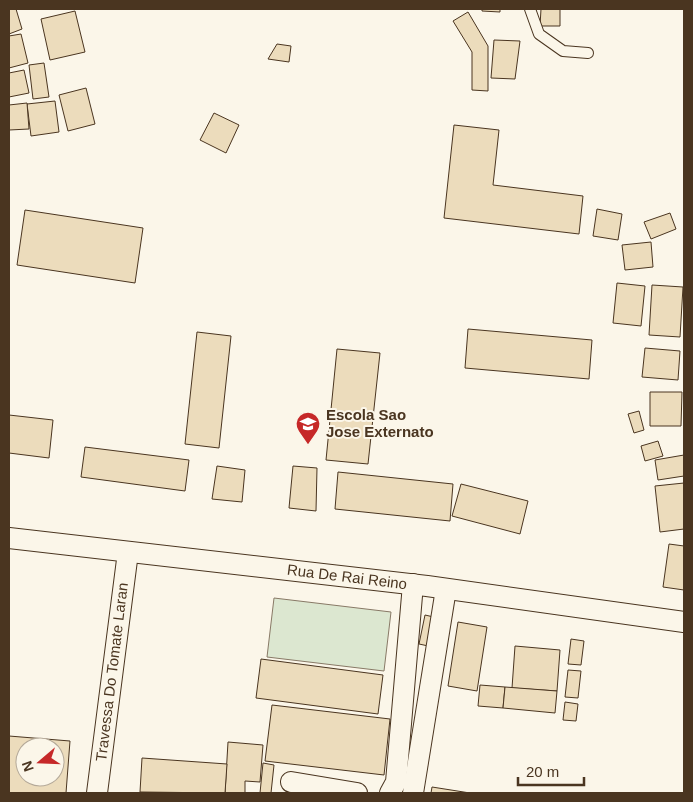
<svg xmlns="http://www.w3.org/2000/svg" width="693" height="802" font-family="Helvetica,sans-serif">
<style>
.park{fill:#dce7d0;stroke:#887966}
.building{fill:#ecdcbc;stroke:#4a3520;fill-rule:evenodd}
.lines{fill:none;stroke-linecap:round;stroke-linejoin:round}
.lane-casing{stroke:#4a3520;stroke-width:12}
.street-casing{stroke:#4a3520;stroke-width:22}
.lane{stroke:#fbf6e9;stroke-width:10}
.street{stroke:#fbf6e9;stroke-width:20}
.labels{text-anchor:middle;stroke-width:4;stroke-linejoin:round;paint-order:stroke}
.poi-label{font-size:15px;font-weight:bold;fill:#4a3520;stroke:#fbf6e9;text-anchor:start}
.street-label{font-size:15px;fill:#4a3520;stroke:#fbf6e9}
</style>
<rect width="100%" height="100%" fill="#fbf6e9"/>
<!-- park -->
<path class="park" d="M274,598L391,612L384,671L267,657Z"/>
<!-- building -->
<g class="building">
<path d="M9,9H16L22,29L9,34Z"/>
<path d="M482,9H500V12L482,11Z"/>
<path d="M541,9H560V26H540Z"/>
<path d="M75,11L85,52L50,60L41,19Z"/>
<path d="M468,12L488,46V91L472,90V52L453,21Z"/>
<path d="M21,34L28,63L9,68V36Z"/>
<path d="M494,40L520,41L515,79L491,78Z"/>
<path d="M277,44L291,46L289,62L268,59Z"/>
<path d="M44,63L49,97L33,99L29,65Z"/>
<path d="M24,70L29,93L9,97V73Z"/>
<path d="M86,88L95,124L68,131L59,95Z"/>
<path d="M55,101L59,132L31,136L27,104Z"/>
<path d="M27,103L29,129L9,130V105Z"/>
<path d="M214,113L239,125L226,153L200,140Z"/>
<path d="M454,125L499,130L493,185L583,196L579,234L444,218Z"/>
<path d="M597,209L622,214L618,240L593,236Z"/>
<path d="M25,210L143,228L135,283L17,265Z"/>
<path d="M670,213L676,229L651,239L644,222Z"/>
<path d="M651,242L653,267L625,270L622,245Z"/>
<path d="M617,283L645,286L641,326L613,323Z"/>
<path d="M652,285L683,287L680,337L649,335Z"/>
<path d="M468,329L592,340L589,379L465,368Z"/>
<path d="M197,332L231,336L219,448L185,444Z"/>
<path d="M645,348L680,351L678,380L642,377Z"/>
<path d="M337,349L380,353L368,464L326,460Z"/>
<path d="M650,392H682L681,426H650Z"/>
<path d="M639,411L644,430L634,433L628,414Z"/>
<path d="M9,415L53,420L49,458L9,453Z"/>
<path d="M658,441L663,456L645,461L641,446Z"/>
<path d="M85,447L189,460L185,491L81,477Z"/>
<path d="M684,455V476L658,480L655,460Z"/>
<path d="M217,466L245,470L242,502L212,499Z"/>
<path d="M293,466L317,468L316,511L289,508Z"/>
<path d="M338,472L453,484L450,521L335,509Z"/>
<path d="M684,483V529L660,532L655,486Z"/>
<path d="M461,484L528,501L520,534L452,516Z"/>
<path d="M669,544L684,546V590L663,587Z"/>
<path d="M425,615L438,618L433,647L419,644Z"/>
<path d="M458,622L487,627L477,691L448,686Z"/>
<path d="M571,639L584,641L581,665L568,664Z"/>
<path d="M515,646L560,650L557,691L512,688Z"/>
<path d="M261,659L383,675L378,714L256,698Z"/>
<path d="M568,670L581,671L578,698L565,697Z"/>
<path d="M480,685L505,687L503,708L478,706Z"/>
<path d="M505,687L557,691L555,713L503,708Z"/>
<path d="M565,702L578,704L576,721L563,720Z"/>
<path d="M272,705L390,719L384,775L265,761Z"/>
<path d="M9,736L70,741L66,793H9ZM25,747H55V777H25Z"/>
<path d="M228,742L263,745L260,782L245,781V793H225Z"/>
<path d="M142,758L227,764L225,793L140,792Z"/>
<path d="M263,763L274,765L271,793H260Z"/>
<path d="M432,787L470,793H431Z"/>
</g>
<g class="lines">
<defs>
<path id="lane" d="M530,9L539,34L563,51L588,53"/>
<g id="street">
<path d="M9,538L427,586L684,622"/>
<path d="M291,782L357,793"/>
<path d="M97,793L128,552"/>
<path d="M390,793L396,782L413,584"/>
<path d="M413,793L446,589"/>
</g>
</defs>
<!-- lane casing -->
<use href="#lane" class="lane-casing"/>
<!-- street casing -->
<use href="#street" class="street-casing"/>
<!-- lane -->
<use href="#lane" class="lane"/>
<!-- street -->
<use href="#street" class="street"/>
</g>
<!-- icons -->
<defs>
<symbol id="school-pin" viewBox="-11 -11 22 30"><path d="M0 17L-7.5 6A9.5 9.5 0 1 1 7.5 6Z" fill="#c62828" stroke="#fbf6e9"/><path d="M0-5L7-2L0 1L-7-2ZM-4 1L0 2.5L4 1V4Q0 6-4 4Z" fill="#fff"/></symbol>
</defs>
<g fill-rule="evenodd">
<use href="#school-pin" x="294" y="410" width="28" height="38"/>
</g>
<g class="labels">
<!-- poi labels -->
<g class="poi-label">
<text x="326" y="420">Escola Sao<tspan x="326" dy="17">Jose Externato</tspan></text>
</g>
<!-- street labels -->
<g class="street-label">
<text transform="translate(347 577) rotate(7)" y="5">Rua De Rai Reino</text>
<text transform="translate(112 672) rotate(-83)" y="5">Travessa Do Tomate Laran</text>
</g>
</g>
<!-- border -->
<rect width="693" height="802" fill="none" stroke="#4a3520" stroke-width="20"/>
<!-- north arrow -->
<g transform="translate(40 762) rotate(251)"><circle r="24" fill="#fbf6e9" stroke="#b4a999"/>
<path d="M0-4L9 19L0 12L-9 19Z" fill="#c62828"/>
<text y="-8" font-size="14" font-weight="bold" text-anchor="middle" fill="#4a3520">N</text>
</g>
<!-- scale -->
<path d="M518 777v8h66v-8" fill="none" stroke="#4a3520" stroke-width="2.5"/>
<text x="526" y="777" font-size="15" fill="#4a3520" stroke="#fbf6e9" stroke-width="4" paint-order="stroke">20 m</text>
</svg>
